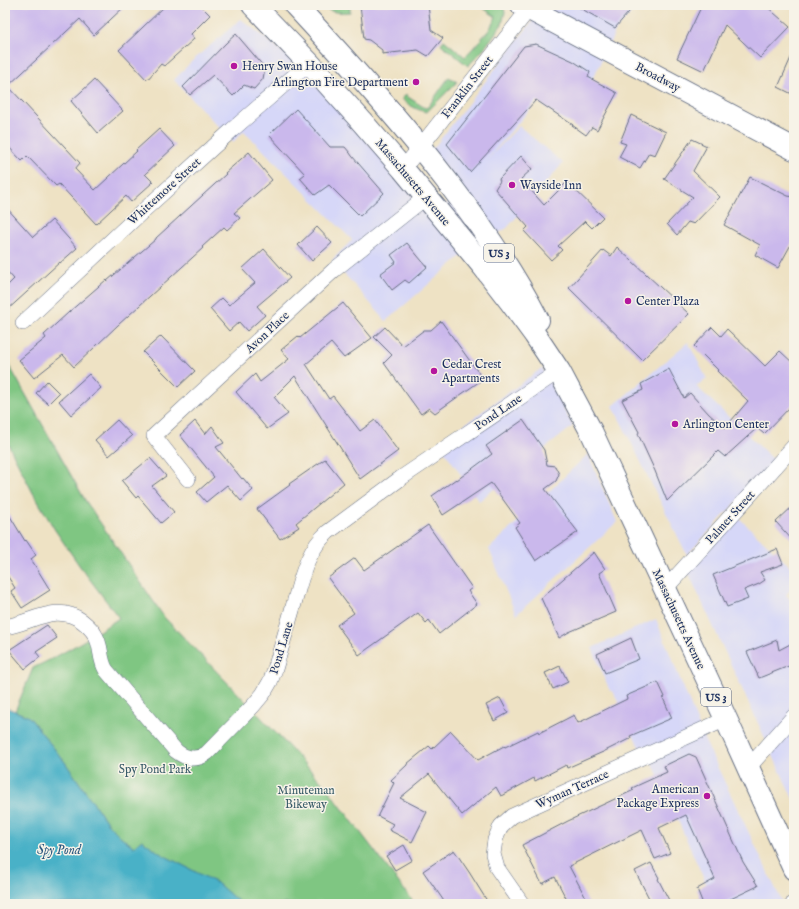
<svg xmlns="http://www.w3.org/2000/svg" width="799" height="909" font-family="'IM FELL English',serif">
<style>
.built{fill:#d6d7f8}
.green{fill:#7fc682;stroke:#4d7a70}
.water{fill:#48b1c7;stroke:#327092}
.building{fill:#cab8ec}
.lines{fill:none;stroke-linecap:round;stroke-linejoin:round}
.minor-casing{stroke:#656e82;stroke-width:16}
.primary-casing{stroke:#656e82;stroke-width:24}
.trunk-casing{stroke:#656e82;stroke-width:24}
.minor{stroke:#fff;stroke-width:15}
.primary{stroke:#fff;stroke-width:22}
.trunk{stroke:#fff;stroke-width:22}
.poi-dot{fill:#b5179e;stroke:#f7f3e8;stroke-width:1.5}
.labels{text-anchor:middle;stroke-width:3;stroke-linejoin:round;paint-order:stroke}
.shield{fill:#f7f3e8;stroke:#5d6a87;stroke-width:1}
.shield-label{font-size:11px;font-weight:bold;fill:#1b2f5e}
.poi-label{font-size:12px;fill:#1b2f5e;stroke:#f7f3e8;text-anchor:start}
.street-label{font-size:12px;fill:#1b2f5e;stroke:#f7f3e8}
.park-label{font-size:12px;fill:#395c69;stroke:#f7f3e8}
.water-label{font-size:13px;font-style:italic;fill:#28567e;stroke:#f7f3e8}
</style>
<rect width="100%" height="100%" fill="#f7f3e8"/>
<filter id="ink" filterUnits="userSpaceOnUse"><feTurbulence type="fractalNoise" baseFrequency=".025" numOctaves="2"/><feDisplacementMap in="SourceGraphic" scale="8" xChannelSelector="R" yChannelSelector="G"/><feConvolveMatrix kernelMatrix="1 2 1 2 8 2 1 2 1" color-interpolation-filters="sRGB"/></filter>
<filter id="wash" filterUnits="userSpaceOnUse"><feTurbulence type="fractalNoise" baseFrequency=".012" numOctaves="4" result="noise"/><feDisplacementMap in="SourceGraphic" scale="16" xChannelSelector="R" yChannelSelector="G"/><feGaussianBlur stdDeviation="0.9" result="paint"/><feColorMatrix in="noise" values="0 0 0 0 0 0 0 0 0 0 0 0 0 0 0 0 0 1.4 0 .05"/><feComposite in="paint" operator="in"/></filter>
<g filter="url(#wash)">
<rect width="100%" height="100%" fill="#eee2c4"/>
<!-- built -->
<g class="built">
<path d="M545,5H638L616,30L598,68L568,123L537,101L486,161L519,126L563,163L507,228L459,258L386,321L332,260L352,240L244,131L233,142L174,80L191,62L241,19L307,71L433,219L462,188L432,150Z"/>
<path d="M688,342L707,379L696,386L775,461L687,555L613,406Z"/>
<path d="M542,368L573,426L479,501L439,443Z"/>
<path d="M588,454L617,522L516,615L489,549Z"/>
<path d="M738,517L794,570V585L786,595L794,603V801L688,572Z"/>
<path d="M656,619L705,741L783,904H715L653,764L640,749L613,691H610L592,648Z"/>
</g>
<!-- green -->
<g class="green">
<path d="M322,5H350V12C340,13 329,13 322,5Z"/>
<path d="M479,5H502L503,6L505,12L502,24L483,50L468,66L441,44L444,40L465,57L489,30L496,17Z"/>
<path d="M449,77L457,82L427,112C417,110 410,106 402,99L406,94L408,97L425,108L428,107Z"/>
<path d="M5,358L85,500L164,617L277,734L326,787L415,904H241L217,883L161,854L142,840L134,847L120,836L108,824L64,761L29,717L15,711L33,668C63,654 91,637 119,618L79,565L55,530L33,493L5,438Z"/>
</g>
<!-- water -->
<path class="water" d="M5,707L29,717L64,761L108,824L120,836L134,847L142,840L161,854L217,883L241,904H5Z"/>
<g id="blocks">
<!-- building -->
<g class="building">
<path d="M5,5H126L94,35L80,19L8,86L80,163L75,169L95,190L137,151L136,150L159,129L175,146L145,174L153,182L131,202L126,196L96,224L59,184L56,186L27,156L22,161L5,143Z"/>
<path d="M166,5H200L210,15L191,34L194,39L164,66L161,64L147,80L119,50Z"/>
<path d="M360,5H428L431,30L443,38L428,56L418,50L382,54V50L369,40L364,39Z"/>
<path d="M575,5H635L615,28Z"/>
<path d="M702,5H765L790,27L760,58L725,25L704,71L677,58Z"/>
<path d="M236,34L265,68L263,79L254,89L244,85L233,96L213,75L190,95L183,87L226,43Z"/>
<path d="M536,44L573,61L590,72L588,77L617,93L597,130L592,127L586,135L572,125H573L536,100L470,172L447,144L524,46Z"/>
<path d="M794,51V95L778,87Z"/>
<path d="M94,80L123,111L98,133L71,101Z"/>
<path d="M296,109L330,147H345L350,153L352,156L384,193L360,216L329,185L315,195L300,178L305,174L269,135Z"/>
<path d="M631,115L666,132L655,155L649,153L640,168L619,157L626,144L620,142Z"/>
<path d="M692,139L707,146L693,171L720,197L694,224L688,222L677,235L667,224L693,197L664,179Z"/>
<path d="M249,152L272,180L234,213L240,218L227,230L224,227L202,247L203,248L118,325L74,367L63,355L34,378L19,360L46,338L44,335L69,312L106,280L107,281L156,239V238L226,174L225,173Z"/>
<path d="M521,156L532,169L521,179L544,205L567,182L603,217L592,228L585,221L558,246L562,250L551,260L524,231L528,227L495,189L500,181L499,179Z"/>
<path d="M750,177L788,196L794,197V239L778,268L755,255L760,245L724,225Z"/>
<path d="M5,206L33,237L52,220L77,248L60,263V262L5,312V288L14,279L5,269Z"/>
<path d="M317,227L332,243L312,261L298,245Z"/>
<path d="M407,243L427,267L409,283L405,280L392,290L380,274L396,262L391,255Z"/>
<path d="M617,247L689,314L642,360L569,288L603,250L611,256Z"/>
<path d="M264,249L290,278L257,306L265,315L247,331L239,322L229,331L210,309L222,298L229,305L255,283L242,269Z"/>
<path d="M343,303L372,338L344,358L331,343L306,364L329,399L333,396L360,431L375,420L398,451L360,479L295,376L274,397L288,414L267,429L236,392L255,374L260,382L289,359L281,350L298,336L300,338Z"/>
<path d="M441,321L483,379L435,413L429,408L421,414L384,363L392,355L374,337L385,327L403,346L424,330H431Z"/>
<path d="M712,327L721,336L727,329L765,366L780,351L794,364V403L764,434L757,428L725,457L718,451L667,501L655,471L638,434L639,432L622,400L643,390L641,384L669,369L684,398L690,393L709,414L725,428L748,401L717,371L718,370L694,346Z"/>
<path d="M161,336L195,371L178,387L143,352Z"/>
<path d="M89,374L101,388L71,415L59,401Z"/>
<path d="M47,381L59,393L48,404L36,393Z"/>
<path d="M117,420L132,436L109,456L95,440Z"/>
<path d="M523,420L544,450L547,465L555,466L559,474L556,481L545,489L578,532L536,561L515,527L520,523L491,483L443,515L432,496L456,479L457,480L492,454L486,446Z"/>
<path d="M195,421L205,434L212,426L224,443L216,447L242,479L243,478L253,490L241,501L227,485L206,502L197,492L214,477L180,435Z"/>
<path d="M150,458L166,476L152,486L174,512L161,523L138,496L136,498L122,481Z"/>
<path d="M325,459L344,483L296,523L299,527L280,539L257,509L290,485L289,484Z"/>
<path d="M794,505V542L776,522Z"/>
<path d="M5,508L25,541L26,540L36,555L31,559L50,590L22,608L11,591L15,588L5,572Z"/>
<path d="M428,525L472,588L468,591L477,604L439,634L429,620L426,623L418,613L359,655L337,625L354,613L328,578L355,558L364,570Z"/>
<path d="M777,549L783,564L760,572L765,580L759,584L744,590L748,599L727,607L713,575Z"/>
<path d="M594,552L605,569L599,573L616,612L569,632L559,638L541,598Z"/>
<path d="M47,625L57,638L36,652L40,657L25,669L9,650Z"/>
<path d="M631,638L639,659L605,673L597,654Z"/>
<path d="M777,640L779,650L794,642V664L759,678L747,652Z"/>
<path d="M560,666L568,682L553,689L545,673Z"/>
<path d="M658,682L665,697L663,698L672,718L630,736L631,738L603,752L567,768L566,765L535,781L534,778L501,796L496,787L462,815L429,774L400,798L427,812L412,842L389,830L393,824L378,816L377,817L394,783L391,780L407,765V764L429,746L432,749L451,731L478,760L504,746L505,747L538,731L539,733L574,715L578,723L627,699L626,696Z"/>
<path d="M500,698L508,713L494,721L486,705Z"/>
<path d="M689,754L696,757L743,862L758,886L720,904H703L697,889L715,879L686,815L659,828L670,853L655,859L642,830L569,866L589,904H569L555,877L542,884L522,845L568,821L634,790L632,788L667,772L664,766Z"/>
<path d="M404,845L412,860L395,870L386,856Z"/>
<path d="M454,850L469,872L489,904H446L423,871Z"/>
<path d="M651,863L659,878L658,879L671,904H652L635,871Z"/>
</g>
</g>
</g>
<g filter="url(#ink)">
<use href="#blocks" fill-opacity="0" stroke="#656e82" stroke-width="1"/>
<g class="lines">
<defs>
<g id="minor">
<path d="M403,169L532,5"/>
<path d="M23,323L143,211L232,130L309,63"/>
<path d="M188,479L154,436L334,270L426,197"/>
<path d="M665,589L794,446"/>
<path d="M5,627C32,623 56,602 82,621C87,625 92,629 95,635C102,645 99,659 106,670L176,751C186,759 197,761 207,753L253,706L263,694L270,682L275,669C281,648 287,627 293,607C301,580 306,551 328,532L401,478L559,371"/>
<path d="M748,768L794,716"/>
<path d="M522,904L497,868L493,854L495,840L501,826L512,816L726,719"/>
<path d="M793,904H794"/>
</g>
<path id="primary" d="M522,5L794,149"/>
<g id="trunk">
<path d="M253,5L309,63L357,116L403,169L483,266L510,301L535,335L559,371L592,433L726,719L794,869"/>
<path d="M295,5C349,63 402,122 450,185C483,228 513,272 538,320"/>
</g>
</defs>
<!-- minor casing -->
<use href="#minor" class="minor-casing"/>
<!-- primary casing -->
<use href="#primary" class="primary-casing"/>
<!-- trunk casing -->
<use href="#trunk" class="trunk-casing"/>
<!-- minor -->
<use href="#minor" class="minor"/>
<!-- primary -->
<use href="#primary" class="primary"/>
<!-- trunk -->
<use href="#trunk" class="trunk"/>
</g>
</g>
<!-- markers -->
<g class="poi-dot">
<circle cx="234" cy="66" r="4"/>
<circle cx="416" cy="82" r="4"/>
<circle cx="512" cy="185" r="4"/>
<circle cx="628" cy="301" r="4"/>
<circle cx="434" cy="371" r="4"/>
<circle cx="675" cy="424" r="4"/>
<circle cx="707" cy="796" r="4"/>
</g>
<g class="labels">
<!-- shield labels -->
<g class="shield">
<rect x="484" y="244" width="30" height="18" rx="3"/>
<rect x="701" y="688" width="30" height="18" rx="3"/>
</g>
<g class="shield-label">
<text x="499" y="257">US 3</text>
<text x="716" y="701">US 3</text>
</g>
<!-- poi labels -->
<g class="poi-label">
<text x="242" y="70">Henry Swan House</text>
<text x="408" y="86" text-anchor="end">Arlington Fire Department</text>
<text x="520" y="189">Wayside Inn</text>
<text x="636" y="305">Center Plaza</text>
<text x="442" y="368">Cedar Crest<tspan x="442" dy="14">Apartments</tspan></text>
<text x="683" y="428">Arlington Center</text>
<text x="699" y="793" text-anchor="end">American<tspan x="699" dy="14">Package Express</tspan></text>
</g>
<!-- street labels -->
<g class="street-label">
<text transform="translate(658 77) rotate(28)" y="4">Broadway</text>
<text transform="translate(467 87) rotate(-52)" y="4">Franklin Street</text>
<text transform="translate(413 182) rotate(50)" y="4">Massachusetts Avenue</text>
<text transform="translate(164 191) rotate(-42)" y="4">Whittemore Street</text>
<text transform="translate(267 332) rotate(-43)" y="4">Avon Place</text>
<text transform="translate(498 412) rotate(-34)" y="4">Pond Lane</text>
<text transform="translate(730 517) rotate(-48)" y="4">Palmer Street</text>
<text transform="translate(679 619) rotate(65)" y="4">Massachusetts Avenue</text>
<text transform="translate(281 648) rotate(-73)" y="4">Pond Lane</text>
<text transform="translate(572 789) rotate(-24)" y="4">Wyman Terrace</text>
</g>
<!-- park labels -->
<g class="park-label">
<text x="155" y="773">Spy Pond Park</text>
<text x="306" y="794">Minuteman<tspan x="306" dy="14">Bikeway</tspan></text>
</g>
<!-- water labels -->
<g class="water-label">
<text x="59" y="854">Spy Pond</text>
</g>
</g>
<!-- margin -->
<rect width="799" height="909" fill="none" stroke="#f7f3e8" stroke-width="20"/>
</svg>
